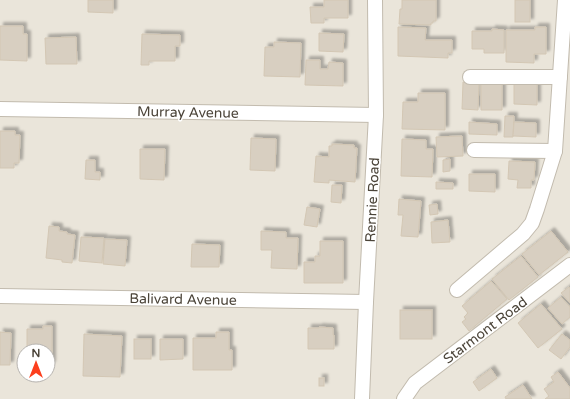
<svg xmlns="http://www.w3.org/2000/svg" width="570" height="399" font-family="'Varela Round',sans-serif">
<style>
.residential{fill:#eae5da;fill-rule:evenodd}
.building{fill:#d8cfc1;stroke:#d3c7b4;filter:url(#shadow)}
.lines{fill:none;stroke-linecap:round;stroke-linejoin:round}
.minor-casing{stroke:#c2bbae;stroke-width:16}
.minor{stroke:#fff;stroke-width:14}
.labels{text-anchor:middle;stroke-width:3;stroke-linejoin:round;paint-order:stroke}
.street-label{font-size:14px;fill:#4b4439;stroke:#fff}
</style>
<defs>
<filter id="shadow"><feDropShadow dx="3.5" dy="-3.5" stdDeviation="1" flood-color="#0004"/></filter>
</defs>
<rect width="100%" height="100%" fill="#f6f3ec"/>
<!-- residential -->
<path class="residential" d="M0,0H570V399H0ZM24,351H48V375H24Z"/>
<!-- building -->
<g class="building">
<path d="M88,0H113V13L88,12Z"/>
<path d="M324,0H348V18H324V23H311L310,7H324Z"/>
<path d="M402,0H436V21H433V23H431V25L399,24L400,9H402Z"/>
<rect x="515" y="0" width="15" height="22"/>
<path d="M0,26H23V34H27V61L0,60Z"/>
<path d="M398,27L426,28L425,40H452V53H448V58L398,56Z"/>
<path d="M535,27H546V54H534V63L506,62V30H535Z"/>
<path d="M492,29L504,30V53H484V49H472V31H492Z"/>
<path d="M319,33L344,34L343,52L319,51Z"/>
<path d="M142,34L180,35V46H175V61H149V65H141Z"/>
<path d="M76,37L77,64H46L45,38Z"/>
<path d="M274,42L301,43L300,77L264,76L265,47H274Z"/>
<path d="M306,60H320V69H328L329,62L343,63V86L305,85Z"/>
<path d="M514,79L537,83V105L514,104Z"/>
<path d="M463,82H479L478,110L462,109Z"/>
<path d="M481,82L502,83V110H481Z"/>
<path d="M418,93H445V130L402,129L403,102H418Z"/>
<path d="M505,116H514L513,137H504Z"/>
<path d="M469,122L497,124V135L469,134Z"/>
<path d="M514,122L536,123V137L513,136Z"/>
<path d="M0,131H15V135H20L19,163H14V168H0Z"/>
<path d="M462,136L463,156L437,157L436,137Z"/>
<path d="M251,138L276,139L275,171L250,170Z"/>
<path d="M402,139L426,140V149H433L432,177L401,176Z"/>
<path d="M332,144L354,145V148H357L355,182L329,180V183L314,182L316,156L329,157V146H332Z"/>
<path d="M140,149H165L164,180L140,179Z"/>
<path d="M450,159V171L443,172V160Z"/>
<path d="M86,160H95V172H100V180L85,179Z"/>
<path d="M509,161L535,162L534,180H531V188H517L518,180L508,179Z"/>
<path d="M469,174H495V192L469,191Z"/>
<path d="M436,182L453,183V189H436Z"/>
<path d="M332,185H342L341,203L331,202Z"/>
<path d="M399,199L421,201L418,237L401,236L403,215H398Z"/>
<path d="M437,204L438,214L430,215L429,205Z"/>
<path d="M307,207L320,209L317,227L304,225Z"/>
<path d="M448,220L450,242L432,243L431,222Z"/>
<path d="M49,226L59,227V231L67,232V234L75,235L72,263L62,262V260L46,258Z"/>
<path d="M261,231L286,232V238H298L297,269L271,268L272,250H261Z"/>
<path d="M551,231L568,252L539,275L522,254Z"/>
<path d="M81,237L104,238L102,263L79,261Z"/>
<path d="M105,239L127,240L125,266L103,264Z"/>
<path d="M320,241H343V283H304V262H315V256H320Z"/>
<path d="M192,244L220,245L219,267H191Z"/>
<path d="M521,256L538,277L509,300L492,279Z"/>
<path d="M491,281L507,299L469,331L462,322L466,319L464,317L468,313L462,306Z"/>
<path d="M569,287L570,288V303L561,293Z"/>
<path d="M561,297L570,307V317L562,324L548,308Z"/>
<path d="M541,304L562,329L538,348L518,323Z"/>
<rect x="400" y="310" width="32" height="29"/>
<path d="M43,326H52V365H48V351H27V329H43Z"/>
<path d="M319,327L333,328V335H334V349H308V328H319Z"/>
<path d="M0,332L11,333L10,365H0Z"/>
<path d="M216,332H229V350H232V370H193V338H216Z"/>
<path d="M84,334L122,336L120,377L83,376Z"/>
<path d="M562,334L570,340V347L561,359L549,350Z"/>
<rect x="134" y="339" width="17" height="20"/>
<path d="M160,339H183V359L160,360Z"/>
<path d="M491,369L497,378L479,391L473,382Z"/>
<path d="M558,372L570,388V399H545L549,396L544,389L554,382L551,377Z"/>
<rect x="319" y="378" width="5" height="8"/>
<path d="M523,385L532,399H506L505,397Z"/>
</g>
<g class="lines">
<defs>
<g id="minor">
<path d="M470,77H560"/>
<path d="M0,109L376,115"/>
<path d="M474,150L555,151"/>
<path d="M457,290L523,234L532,223L537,209L555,151L565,0"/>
<path d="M0,296L366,302"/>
<path d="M362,399L366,302L376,115L375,0"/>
<path d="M404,399L415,383L570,265"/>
</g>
</defs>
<!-- minor casing -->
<use href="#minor" class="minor-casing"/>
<!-- minor -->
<use href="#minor" class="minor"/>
</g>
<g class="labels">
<!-- street labels -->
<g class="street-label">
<text transform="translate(188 112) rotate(1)" y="5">Murray Avenue</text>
<text transform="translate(372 200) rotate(-87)" y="5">Rennie Road</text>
<text transform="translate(183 299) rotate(1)" y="5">Balivard Avenue</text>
<text transform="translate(485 330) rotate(-37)" y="5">Starmont Road</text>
</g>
</g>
<!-- north arrow -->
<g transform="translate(36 363)"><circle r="19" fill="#ffffff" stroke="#b7b4b0"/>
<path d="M0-3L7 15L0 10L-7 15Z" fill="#fc3f1d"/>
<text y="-6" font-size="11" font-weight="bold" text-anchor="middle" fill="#4b4439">N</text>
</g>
</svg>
